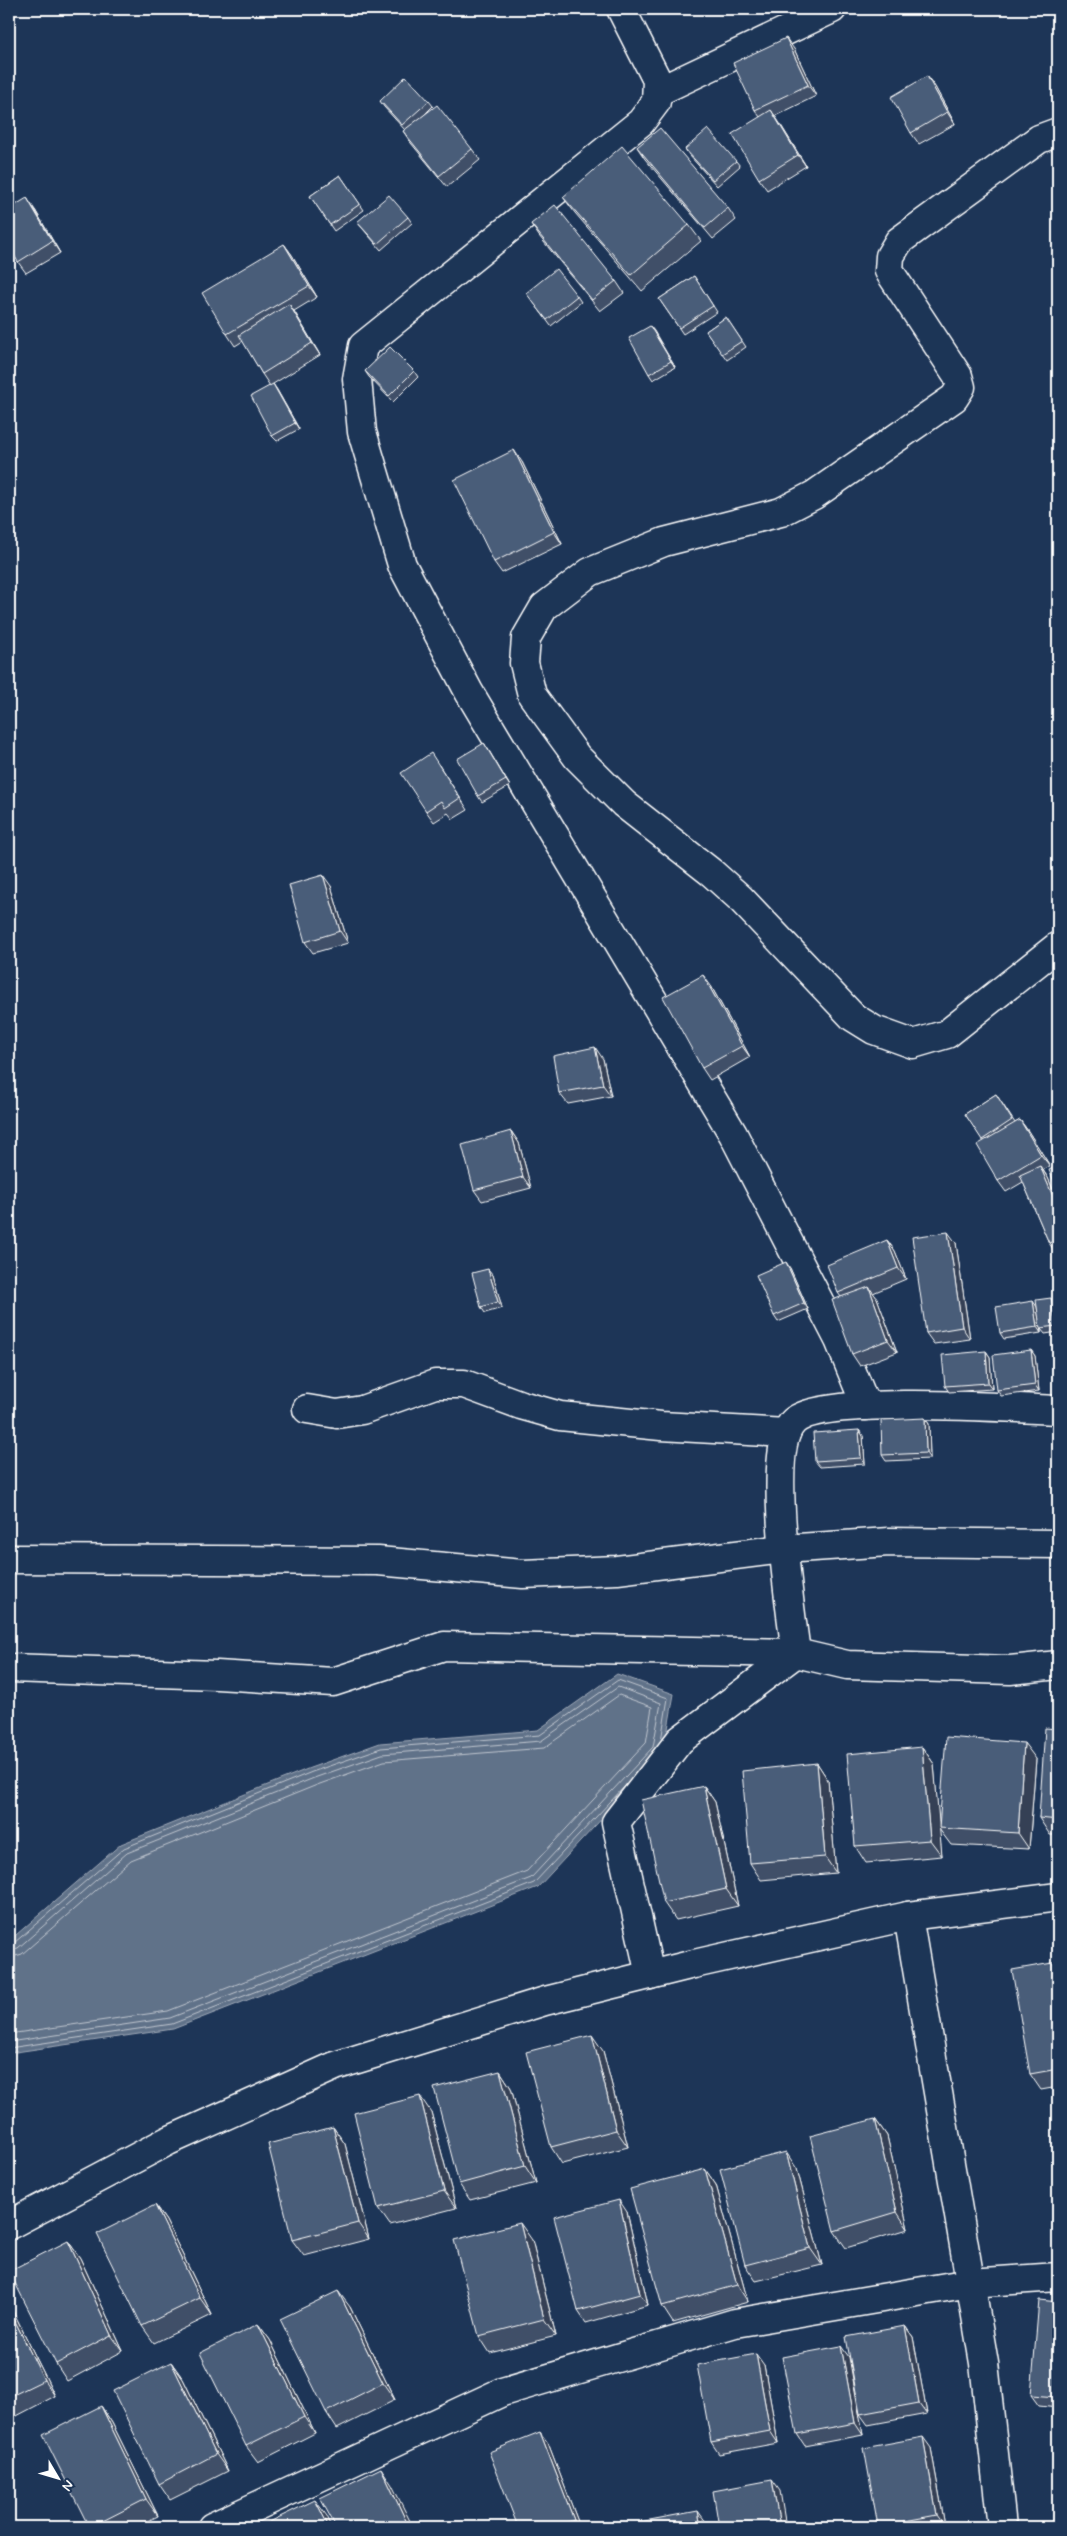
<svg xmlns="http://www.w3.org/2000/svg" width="1067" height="2536" font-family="Mynerve,sans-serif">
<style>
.water{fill:#617289;stroke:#a0aab8}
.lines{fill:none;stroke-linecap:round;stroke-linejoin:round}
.shore{stroke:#c0c7d0;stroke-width:1}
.minor-casing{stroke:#fff;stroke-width:31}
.tertiary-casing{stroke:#fff;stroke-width:31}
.minor{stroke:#1d3557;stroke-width:28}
.tertiary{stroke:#1d3557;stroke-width:28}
.wall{fill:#405068;stroke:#fff}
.shaded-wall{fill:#344155;stroke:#fff}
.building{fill:#4a5d79;stroke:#fff}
</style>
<rect width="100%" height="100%" fill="#1d3557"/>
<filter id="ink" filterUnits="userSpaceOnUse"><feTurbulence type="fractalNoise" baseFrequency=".02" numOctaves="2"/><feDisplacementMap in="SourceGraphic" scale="10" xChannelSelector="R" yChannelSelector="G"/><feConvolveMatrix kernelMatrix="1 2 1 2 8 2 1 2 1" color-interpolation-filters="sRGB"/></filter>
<g filter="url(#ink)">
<!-- water -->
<path class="water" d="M617,1674L674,1694L664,1752L538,1887L173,2029L9,2053V1941L121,1844L310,1768L380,1743L538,1730Z"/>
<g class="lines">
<!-- shore -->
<g class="shore">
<path d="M9,1944L14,1943L124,1848L312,1772L381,1748L540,1735L618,1680L668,1698L661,1741"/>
<path d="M9,1950L18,1948L127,1853L314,1778L382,1754L541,1741L618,1687L661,1703L653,1747L531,1878L170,2018L9,2042"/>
<path d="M9,1958L22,1954L131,1860L317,1785L384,1761L544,1748L619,1695L652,1707L646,1743L527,1871L168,2011L9,2034"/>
<path d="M9,2048L172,2024L534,1883L626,1785"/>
</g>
<defs>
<g id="minor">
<path d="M621,9L657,80L656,102L641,122L363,346L357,379L362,432L402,565L469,692L733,1134L839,1340L866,1406"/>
<path d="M657,92L832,9"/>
<path d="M1058,132L1039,139L899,241L890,256L889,271L958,376L961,387L954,398L814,495L781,512L664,542L590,572L544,607L526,638L524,663L532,695L577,757L624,804L712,873L740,898L853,1017L874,1030L913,1044L947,1034L1058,946"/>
<path d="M307,1409L337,1414L362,1410L435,1384H464L521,1405L560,1416L661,1426L786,1433"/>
<path d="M908,1916L984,2363L1002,2527"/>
<path d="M650,1975L616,1822L680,1740L796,1653C791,1612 765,1448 794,1421C823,1395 1014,1408 1058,1410"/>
<path d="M9,2225L168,2141L335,2066L545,2001L694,1964L908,1916L1058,1897"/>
<path d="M212,2527L502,2392L735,2323L970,2283L1058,2277"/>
</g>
<g id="tertiary">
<path d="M9,1559L378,1561L523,1574L617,1570L783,1549L889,1542L1058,1544"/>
<path d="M9,1668L217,1675L333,1682L444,1646L796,1653L847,1665L1010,1670L1058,1665"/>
</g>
</defs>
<!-- minor casing -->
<use href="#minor" class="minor-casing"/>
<!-- tertiary casing -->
<use href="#tertiary" class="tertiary-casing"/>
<!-- minor -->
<use href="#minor" class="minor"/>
<!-- tertiary -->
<use href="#tertiary" class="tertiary"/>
</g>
<!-- wall -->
<g class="wall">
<path d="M794,49L816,96L775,116L806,166L767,190L759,179L760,117L755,110Z"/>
<path d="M927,76L935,87L955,124L919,144L911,133Z"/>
<path d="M380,101H429L433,106L421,118L472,149L480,160L447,187L411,143L403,131L405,130L384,107Z"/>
<path d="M637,147L728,208L736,220L713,239L645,159Z"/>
<path d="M685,149L736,161L740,166L717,186L689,155Z"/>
<path d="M340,175L364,210L334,231L310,196Z"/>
<path d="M563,197L689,225L701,241L642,291L575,213Z"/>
<path d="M35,210L60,253L26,273L18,262Z"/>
<path d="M408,217L412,223L381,250L357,222Z"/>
<path d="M531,224L616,281L624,293L600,311L539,236Z"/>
<path d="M284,244L292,255L317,297L294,311L320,355L273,384L277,390L299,429L277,441L272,436L270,386L262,374L243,341L235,346L227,334Z"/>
<path d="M694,276L717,312L683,334L659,299Z"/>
<path d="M577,296L581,302L551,326L531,299Z"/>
<path d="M726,317L746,347L727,360L706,331Z"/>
<path d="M650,326L675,367L653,380L649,374Z"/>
<path d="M365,371H414L418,377L393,402L369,377Z"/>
<path d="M522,462L562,544L502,573L494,562Z"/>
<path d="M484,743L510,786L482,802L478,796Z"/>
<path d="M439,765L468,810L453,819L448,813L434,822L426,811Z"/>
<path d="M331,886L348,943L313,953L305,942Z"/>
<path d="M711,986L750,1057L710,1080L702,1068Z"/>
<path d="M603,1059L611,1096L568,1104L559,1093Z"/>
<path d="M996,1094L1015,1123L1020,1120L1028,1131L1050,1166L1043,1170L1048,1178L1058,1201V1254L1057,1255L1049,1243L1023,1182L1006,1192L998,1181L984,1142L965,1114Z"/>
<path d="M511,1131L519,1143L531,1188L482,1201L474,1190Z"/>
<path d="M887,1240L895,1251L906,1279L873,1293L877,1298L897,1352L860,1366L852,1354L841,1297L838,1293Z"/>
<path d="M956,1243L970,1339L934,1344L926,1333Z"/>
<path d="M790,1268L808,1309L778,1322L774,1316Z"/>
<path d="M493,1275L502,1308L485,1313L481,1307Z"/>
<path d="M1056,1304L1058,1319V1332L1045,1334L1041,1329V1333L1004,1339L1000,1333L1037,1307Z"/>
<path d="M1031,1350L1035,1356L1039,1391L1001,1396L997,1390Z"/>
<path d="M986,1351L990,1357L992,1389L949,1392L945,1386Z"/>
<path d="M925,1418L929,1424L930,1459L886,1461L882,1455Z"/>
<path d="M859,1430L863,1436L865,1464L820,1467L815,1461Z"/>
<path d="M1058,1729V1835H1050L1039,1818Z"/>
<path d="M922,1747L934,1764L939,1827L1036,1759L1029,1849L951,1845L939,1829L942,1856L866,1863L855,1846Z"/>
<path d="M817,1763L828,1780L836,1873L761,1880L750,1863Z"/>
<path d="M704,1786L715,1802L738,1906L676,1920L664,1903Z"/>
<path d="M1058,1962V2087L1041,2090L1030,2074Z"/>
<path d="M603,2051L628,2147L562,2164L551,2147Z"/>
<path d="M500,2071L511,2088L536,2183L470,2200L459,2184Z"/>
<path d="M431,2112L456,2208L390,2225L378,2208Z"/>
<path d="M875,2119L887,2136L908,2229L846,2248L834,2231Z"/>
<path d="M333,2127L345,2144L369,2239L304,2256L292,2240Z"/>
<path d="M705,2169L716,2185L748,2302L673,2323L662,2306Z"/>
<path d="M797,2169L822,2265L756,2281L745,2265Z"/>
<path d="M155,2205L166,2221L212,2315L154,2343L142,2326Z"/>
<path d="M627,2212L648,2305L586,2323L578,2311Z"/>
<path d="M532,2240L556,2336L490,2353L479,2336Z"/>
<path d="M68,2241L80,2258L123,2351L67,2381L56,2364Z"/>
<path d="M1058,2302V2408L1039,2406L1031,2395Z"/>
<path d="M9,2303L55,2396L9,2420Z"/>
<path d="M350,2307L395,2400L337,2429L326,2412Z"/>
<path d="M258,2324L270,2340L315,2433L258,2462L246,2446Z"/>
<path d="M905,2326L913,2337L927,2414L868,2425L860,2414Z"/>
<path d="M849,2357L863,2435L805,2446L797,2434Z"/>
<path d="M171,2362L183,2379L228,2471L170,2500L159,2484Z"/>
<path d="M764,2365L778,2443L719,2454L711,2442Z"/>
<path d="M101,2406L112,2423L158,2516L135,2527H89Z"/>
<path d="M548,2443L580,2527H518Z"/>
<path d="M931,2448L945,2526L940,2527H879L878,2526Z"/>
</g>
<!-- shaded-wall -->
<g class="shaded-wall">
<path d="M786,38L794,49L816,96L808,85Z"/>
<path d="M927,76L935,87L955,124L947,112Z"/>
<path d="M771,110L779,122L806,166L798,155Z"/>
<path d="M27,198L35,210L60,253L52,241Z"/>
<path d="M284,244L292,255L317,297L309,286Z"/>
<path d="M289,304L297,316L320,355L312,343Z"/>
<path d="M650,326L654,331L675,367L671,361Z"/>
<path d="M273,384L277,390L299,429L295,423Z"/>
<path d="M514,450L522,462L562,544L554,532Z"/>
<path d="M484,743L488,749L510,786L506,780Z"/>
<path d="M323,875L331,886L348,943L340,931Z"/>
<path d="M703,975L711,986L750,1057L742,1046Z"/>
<path d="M595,1047L603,1059L611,1096L603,1085Z"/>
<path d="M1020,1120L1028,1131L1050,1166L1041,1155Z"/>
<path d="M511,1131L519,1143L531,1188L523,1177Z"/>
<path d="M1040,1166L1048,1178L1058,1201V1208Z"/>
<path d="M948,1232L956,1243L970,1339L962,1327Z"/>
<path d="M887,1240L895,1251L906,1279L898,1268Z"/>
<path d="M786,1262L790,1268L808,1309L804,1303Z"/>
<path d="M488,1269L493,1275L502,1308L498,1302Z"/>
<path d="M869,1287L877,1298L897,1352L888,1340Z"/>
<path d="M1051,1298L1056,1304L1058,1319V1329L1056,1326Z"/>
<path d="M1033,1301L1037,1307L1041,1333L1037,1327Z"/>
<path d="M1031,1350L1035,1356L1039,1391L1035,1385Z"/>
<path d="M986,1351L990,1357L992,1389L988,1383Z"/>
<path d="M925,1418L929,1424L930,1459L926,1453Z"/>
<path d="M859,1430L863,1436L865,1464L861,1458Z"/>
<path d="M1024,1743L1036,1759L1029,1849L1018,1833Z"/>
<path d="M922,1747L934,1764L942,1856L930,1840Z"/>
<path d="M817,1763L828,1780L836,1873L825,1857Z"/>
<path d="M704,1786L715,1802L738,1906L726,1889Z"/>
<path d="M592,2035L603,2051L628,2147L616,2130Z"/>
<path d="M500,2071L511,2088L536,2183L525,2166Z"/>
<path d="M420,2096L431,2112L456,2208L444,2191Z"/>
<path d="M875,2119L887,2136L908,2229L897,2212Z"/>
<path d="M333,2127L345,2144L369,2239L358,2223Z"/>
<path d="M786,2152L797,2169L822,2265L810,2248Z"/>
<path d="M705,2169L716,2185L748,2302L737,2285Z"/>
<path d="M619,2200L627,2212L648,2305L640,2294Z"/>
<path d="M155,2205L166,2221L212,2315L200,2298Z"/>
<path d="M520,2223L532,2240L556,2336L544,2319Z"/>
<path d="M68,2241L80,2258L123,2351L111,2335Z"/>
<path d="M338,2291L350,2307L395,2400L383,2383Z"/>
<path d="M9,2303L55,2396L44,2380L9,2309Z"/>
<path d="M258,2324L270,2340L315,2433L304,2417Z"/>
<path d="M905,2326L913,2337L927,2414L919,2403Z"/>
<path d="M841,2346L849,2357L863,2435L855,2423Z"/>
<path d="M756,2354L764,2365L778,2443L770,2431Z"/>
<path d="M171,2362L183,2379L228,2471L216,2454Z"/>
<path d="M101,2406L112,2423L158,2516L146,2499Z"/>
<path d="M540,2432L548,2443L580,2527H579L574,2520Z"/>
<path d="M923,2437L931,2448L945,2526L937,2515Z"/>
<path d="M381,2468L392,2485L413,2527H409Z"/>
<path d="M772,2480L780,2491L786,2527H780Z"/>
<path d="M315,2500L327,2516L332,2527H329Z"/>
<path d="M698,2511L706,2522L707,2527H701Z"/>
</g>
<!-- building -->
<g class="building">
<path d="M786,38L808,85L755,110L733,63Z"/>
<path d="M406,76L429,101L402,125L380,101Z"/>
<path d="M927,76L947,112L911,133L891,97Z"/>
<path d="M437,105L472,149L439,176L403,131Z"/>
<path d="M771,110L798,155L759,179L732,134Z"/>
<path d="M660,128L728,208L705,228L637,147Z"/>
<path d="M708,129L736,161L713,180L685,149Z"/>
<path d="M622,146L689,225L631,275L563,197Z"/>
<path d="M340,175L360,204L330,225L310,196Z"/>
<path d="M389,195L408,217L377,244L357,222Z"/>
<path d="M27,198L52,241L18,262L9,246V209Z"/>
<path d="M555,205L616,281L592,300L531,224Z"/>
<path d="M284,244L309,286L227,334L202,293Z"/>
<path d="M556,269L577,296L547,320L526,293Z"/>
<path d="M694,276L713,306L679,328L659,299Z"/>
<path d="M289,304L312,343L262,374L239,335Z"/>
<path d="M726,317L742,341L722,354L706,331Z"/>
<path d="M650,326L671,361L649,374L629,338Z"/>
<path d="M390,347L414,371L389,396L365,371Z"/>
<path d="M273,384L295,423L272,436L251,396Z"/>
<path d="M514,450L554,532L494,562L454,480Z"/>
<path d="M484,743L506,780L478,796L457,759Z"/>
<path d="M431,753L460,798L445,808L441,801L426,811L401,773Z"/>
<path d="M323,875L340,931L305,942L289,885Z"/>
<path d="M703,975L742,1046L702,1068L663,997Z"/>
<path d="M595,1047L603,1085L559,1093L553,1056Z"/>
<path d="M996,1094L1012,1120L982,1140L965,1114Z"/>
<path d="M1020,1120L1041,1155L998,1181L977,1145Z"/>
<path d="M511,1131L523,1177L474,1190L462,1145Z"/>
<path d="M1040,1166L1058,1208V1239L1049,1243L1020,1175Z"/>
<path d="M1058,1166V1191L1049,1170Z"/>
<path d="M948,1232L962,1327L926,1333L912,1237Z"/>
<path d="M887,1240L898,1268L838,1293L827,1265Z"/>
<path d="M786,1262L804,1303L774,1316L756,1275Z"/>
<path d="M488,1269L498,1302L481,1307L472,1273Z"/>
<path d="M869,1287L888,1340L852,1354L832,1300Z"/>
<path d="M1051,1298L1056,1326L1040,1328L1036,1300Z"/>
<path d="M1033,1301L1037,1327L1000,1333L996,1307Z"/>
<path d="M1031,1350L1035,1385L997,1390L993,1355Z"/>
<path d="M986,1351L988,1383L945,1386L942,1355Z"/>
<path d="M925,1418L926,1453L882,1455L881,1420Z"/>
<path d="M859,1430L861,1458L815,1461L813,1433Z"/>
<path d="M1045,1728L1058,1729V1820L1039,1818Z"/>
<path d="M946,1737L1024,1743L1018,1833L939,1828Z"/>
<path d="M922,1747L930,1840L855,1846L847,1754Z"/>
<path d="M817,1763L825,1857L750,1863L742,1771Z"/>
<path d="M704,1786L726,1889L664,1903L641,1800Z"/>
<path d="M1058,1962V2069L1030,2074L1012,1970Z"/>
<path d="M592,2035L616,2130L551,2147L526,2052Z"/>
<path d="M500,2071L525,2166L459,2184L434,2088Z"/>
<path d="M420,2096L444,2191L378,2208L354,2113Z"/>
<path d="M875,2119L897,2212L834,2231L810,2136Z"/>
<path d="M333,2127L358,2223L292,2240L268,2144Z"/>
<path d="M786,2152L810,2248L745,2265L720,2169Z"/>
<path d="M705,2169L737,2285L662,2306L630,2189Z"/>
<path d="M619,2200L640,2294L578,2311L554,2217Z"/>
<path d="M155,2205L200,2298L142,2326L97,2234Z"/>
<path d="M520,2223L544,2319L479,2336L454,2240Z"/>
<path d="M68,2241L111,2335L56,2364L9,2271Z"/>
<path d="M338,2291L383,2383L326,2412L280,2319Z"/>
<path d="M1039,2300L1058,2302V2397L1031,2395Z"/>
<path d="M9,2309L44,2380L9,2397Z"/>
<path d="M258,2324L304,2417L246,2446L200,2353Z"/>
<path d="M905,2326L919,2403L860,2414L846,2337Z"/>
<path d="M841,2346L855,2423L797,2434L782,2357Z"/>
<path d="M756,2354L770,2431L711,2442L697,2365Z"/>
<path d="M171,2362L216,2454L159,2484L113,2391Z"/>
<path d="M101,2406L146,2499L91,2527H89L43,2435Z"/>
<path d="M540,2432L574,2520L554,2527H518L489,2452Z"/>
<path d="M923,2437L937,2515L878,2526L864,2448Z"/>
<path d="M381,2468L409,2527H336L320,2498Z"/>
<path d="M772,2480L780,2527H719L713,2491Z"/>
<path d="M315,2500L329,2527H259Z"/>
<path d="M698,2511L701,2527H640L639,2522Z"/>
</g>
</g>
<!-- margin -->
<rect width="1067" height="2536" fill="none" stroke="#1d3557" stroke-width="30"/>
<rect x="15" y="15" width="1037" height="2506" fill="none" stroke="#fff" stroke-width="2" filter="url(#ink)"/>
<!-- north arrow -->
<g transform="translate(58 2478) rotate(128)" stroke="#1d3557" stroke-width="4" paint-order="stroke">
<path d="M0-4L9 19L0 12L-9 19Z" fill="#ffffff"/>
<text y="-8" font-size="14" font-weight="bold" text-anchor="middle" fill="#ffffff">N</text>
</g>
</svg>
